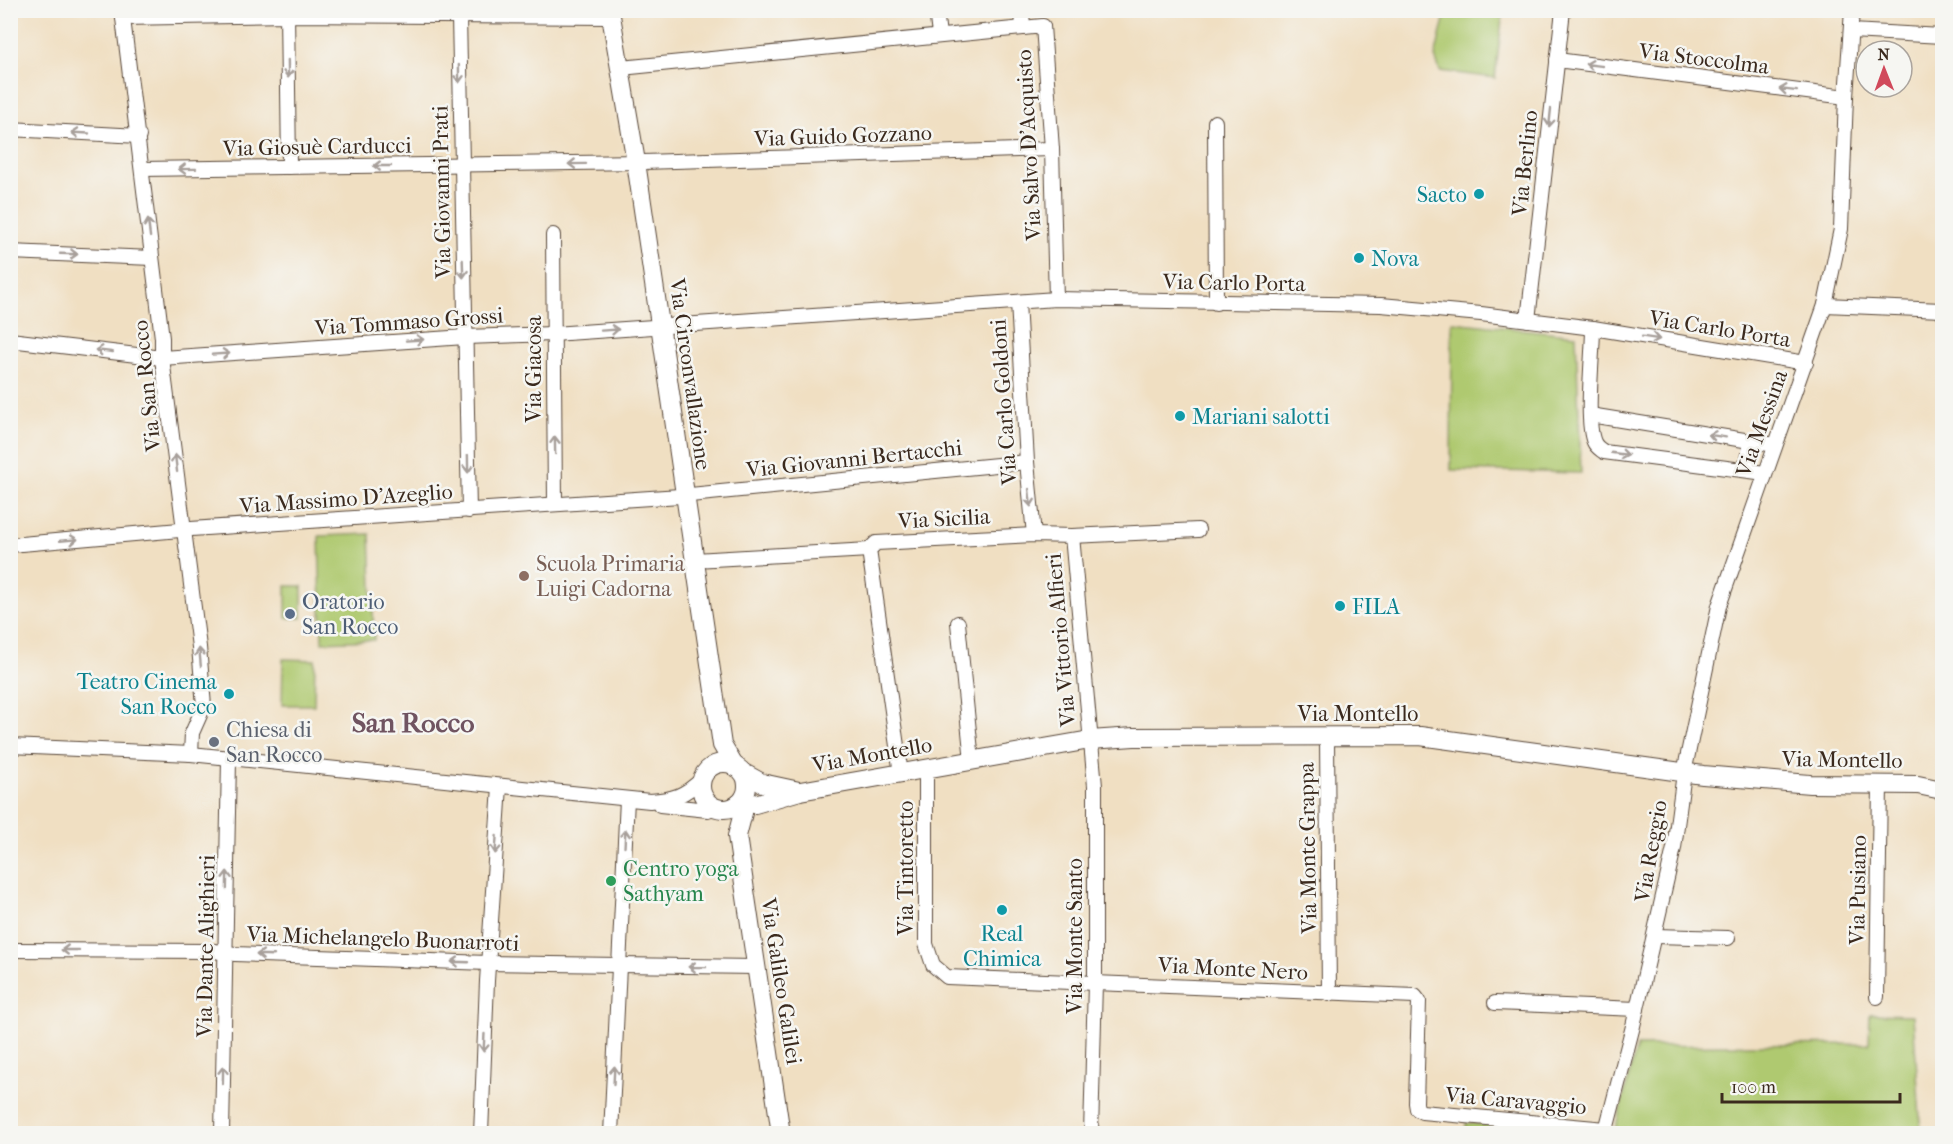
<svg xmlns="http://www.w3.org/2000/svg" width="1953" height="1144" font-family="'IM FELL French Canon',serif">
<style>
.green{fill:#afc96f;stroke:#757a46;stroke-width:1.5}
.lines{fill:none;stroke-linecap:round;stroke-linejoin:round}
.minor-casing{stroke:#564537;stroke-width:16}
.tertiary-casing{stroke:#564537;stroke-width:20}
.minor{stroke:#fff;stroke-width:14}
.tertiary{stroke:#fff;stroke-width:18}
.oneway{stroke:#a79f9a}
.culture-dot{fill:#0f9aa8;stroke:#f6f6f2;stroke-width:2}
.education-dot{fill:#8d6e63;stroke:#f6f6f2;stroke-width:2}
.service-dot{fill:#5c6f8a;stroke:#f6f6f2;stroke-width:2}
.worship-dot{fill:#6b7280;stroke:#f6f6f2;stroke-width:2}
.leisure-dot{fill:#2e9e5b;stroke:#f6f6f2;stroke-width:2}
.labels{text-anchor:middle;stroke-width:5;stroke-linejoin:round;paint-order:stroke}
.street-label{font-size:22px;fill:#3b2a1e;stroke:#f6f6f2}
.culture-label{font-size:22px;fill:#0d838f;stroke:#f6f6f2;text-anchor:start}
.education-label{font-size:22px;fill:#785e54;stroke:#f6f6f2;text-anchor:start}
.service-label{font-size:22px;fill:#4e5e75;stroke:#f6f6f2;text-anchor:start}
.worship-label{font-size:22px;fill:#5b616d;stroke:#f6f6f2;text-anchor:start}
.leisure-label{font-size:22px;fill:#27864d;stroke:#f6f6f2;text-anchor:start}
.district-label{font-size:28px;font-weight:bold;fill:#705461;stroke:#f6f6f2}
</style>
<rect width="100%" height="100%" fill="#f6f6f2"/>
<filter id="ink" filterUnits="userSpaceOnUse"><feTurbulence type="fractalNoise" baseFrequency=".0167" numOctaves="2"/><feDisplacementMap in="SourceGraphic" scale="12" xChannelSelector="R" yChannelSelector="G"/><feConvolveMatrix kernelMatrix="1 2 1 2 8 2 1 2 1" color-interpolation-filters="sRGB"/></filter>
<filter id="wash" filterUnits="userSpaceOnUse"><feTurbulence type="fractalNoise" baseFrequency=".008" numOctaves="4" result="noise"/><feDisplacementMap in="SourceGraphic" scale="24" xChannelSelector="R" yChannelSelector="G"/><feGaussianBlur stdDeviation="1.35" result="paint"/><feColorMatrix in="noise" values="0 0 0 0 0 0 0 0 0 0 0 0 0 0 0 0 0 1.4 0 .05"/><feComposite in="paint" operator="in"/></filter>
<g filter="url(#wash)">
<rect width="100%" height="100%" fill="#f0dfc2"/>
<!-- green -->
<g class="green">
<path d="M1446,11H1503L1495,78L1440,71L1435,57Z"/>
<path d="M1452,322L1576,335L1581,473L1451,470Z"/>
<path d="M370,534L374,640L322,642L319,536Z"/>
<rect x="286" y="586" width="16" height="32"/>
<path d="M283,659L315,660L314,705H282Z"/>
<path d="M1870,1014L1913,1015L1921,1133H1614L1637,1046L1869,1044Z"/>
<path d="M1466,1123L1518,1128V1133H1466Z"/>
</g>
</g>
<g filter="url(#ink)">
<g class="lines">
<defs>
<g id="minor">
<path d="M122,10L162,338V358L199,647L204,706L192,733L191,754"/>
<path d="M287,10L289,167"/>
<path d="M936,10L939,35"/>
<path d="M1022,10L1023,28"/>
<path d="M459,16L469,511"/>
<path d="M123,18L287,15L612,17"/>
<path d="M1851,31L1942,36"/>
<path d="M1557,60L1846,97"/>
<path d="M621,68L1043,26L1052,149L1056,299"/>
<path d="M1215,122L1216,303"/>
<path d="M10,129L139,136"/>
<path d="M142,169L643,162L1052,149"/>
<path d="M553,235L555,504"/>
<path d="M10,252L152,258"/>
<path d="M1018,302L1027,462L1034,535"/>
<path d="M1825,305L1942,310"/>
<path d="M1528,320L1563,10"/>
<path d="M1593,328C1593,354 1585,422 1594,442C1596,447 1600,449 1604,452L1765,473"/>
<path d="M10,340L162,358L465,337L553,334L1056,299L1381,305L1481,314L1593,328L1806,363"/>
<path d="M1590,415L1775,445"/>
<path d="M1739,469L1748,462L1750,441"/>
<path d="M1072,536L1095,786V983L1091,1134"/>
<path d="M10,545L191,529L680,496L1027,462"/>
<path d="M869,550L901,774"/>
<path d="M695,560L869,550L876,543L1034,535L1072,536L1198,530"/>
<path d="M958,623L972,761"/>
<path d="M1327,738L1329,994"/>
<path d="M10,746L191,754L650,801C674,799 684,796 702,779"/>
<path d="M926,770V944L933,965L947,977L1415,996L1419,1001L1416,1103L1417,1109L1422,1112L1606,1129"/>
<path d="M660,805L708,810L715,807"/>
<path d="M1655,936L1728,938"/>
<path d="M10,950L214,951L235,954L488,963L755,967"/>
<path d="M1877,997L1880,783"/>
<path d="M1495,1003L1637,1009"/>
<path d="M222,1134L229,759"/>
<path d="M481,1134L487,981L500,786"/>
<path d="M611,1134L627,799"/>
<path d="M1605,1134L1633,1026L1674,848L1684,773L1719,606L1825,305L1841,229L1846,97L1852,10"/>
</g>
<g id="tertiary">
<path d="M610,10L636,162L722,745L735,767"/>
<circle cx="724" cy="786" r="23"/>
<path d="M742,772L762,783L799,791"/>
<path d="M740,803L755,804L800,791L1090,740L1134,737L1420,736L1703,775L1810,784L1918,785L1942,790"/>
<path d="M738,804L743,813L737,836L781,1134"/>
</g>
</defs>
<!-- minor casing -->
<use href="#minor" class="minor-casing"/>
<!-- tertiary casing -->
<use href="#tertiary" class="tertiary-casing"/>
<!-- minor -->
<use href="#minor" class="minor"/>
<!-- tertiary -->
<use href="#tertiary" class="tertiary"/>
</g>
<!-- one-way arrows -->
<defs><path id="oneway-shaft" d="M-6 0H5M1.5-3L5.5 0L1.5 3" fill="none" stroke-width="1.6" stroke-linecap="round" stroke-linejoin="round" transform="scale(1.5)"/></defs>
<g class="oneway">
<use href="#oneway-shaft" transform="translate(1594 65) rotate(-173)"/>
<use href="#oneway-shaft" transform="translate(288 69) rotate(89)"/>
<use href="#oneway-shaft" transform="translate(459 74) rotate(89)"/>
<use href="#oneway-shaft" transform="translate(1788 90) rotate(-173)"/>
<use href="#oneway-shaft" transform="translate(1550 118) rotate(96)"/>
<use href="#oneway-shaft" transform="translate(80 133) rotate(-177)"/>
<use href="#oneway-shaft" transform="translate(577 164) rotate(179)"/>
<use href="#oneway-shaft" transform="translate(382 166) rotate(180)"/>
<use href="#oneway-shaft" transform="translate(187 169) rotate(179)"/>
<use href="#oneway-shaft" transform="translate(149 228) rotate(-97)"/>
<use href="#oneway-shaft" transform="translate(69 254) rotate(2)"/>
<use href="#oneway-shaft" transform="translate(463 269) rotate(88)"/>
<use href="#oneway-shaft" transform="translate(610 330) rotate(-4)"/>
<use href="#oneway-shaft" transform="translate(1651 338) rotate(9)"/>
<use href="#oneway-shaft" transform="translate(415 340) rotate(-4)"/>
<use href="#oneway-shaft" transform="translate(104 351) rotate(-173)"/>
<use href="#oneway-shaft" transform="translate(221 354) rotate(-4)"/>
<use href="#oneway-shaft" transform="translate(1717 436) rotate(-171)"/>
<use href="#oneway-shaft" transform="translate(555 445) rotate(-91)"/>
<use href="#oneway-shaft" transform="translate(1620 454) rotate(8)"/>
<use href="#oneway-shaft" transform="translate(176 463) rotate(-97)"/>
<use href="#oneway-shaft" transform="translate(468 464) rotate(89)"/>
<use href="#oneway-shaft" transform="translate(1030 498) rotate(84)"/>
<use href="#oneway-shaft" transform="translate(69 540) rotate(-5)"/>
<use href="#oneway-shaft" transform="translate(200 657) rotate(-95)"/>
<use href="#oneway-shaft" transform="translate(625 838) rotate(-87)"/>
<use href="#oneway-shaft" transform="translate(496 845) rotate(94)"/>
<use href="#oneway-shaft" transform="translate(227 880) rotate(-89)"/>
<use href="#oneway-shaft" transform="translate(70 950) rotate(-180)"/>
<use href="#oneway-shaft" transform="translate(265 955) rotate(-178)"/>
<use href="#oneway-shaft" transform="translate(460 962) rotate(-178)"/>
<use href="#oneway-shaft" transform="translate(697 967) rotate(-179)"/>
<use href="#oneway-shaft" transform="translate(484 1043) rotate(93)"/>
<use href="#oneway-shaft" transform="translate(223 1075) rotate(-89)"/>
<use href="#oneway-shaft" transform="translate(614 1075) rotate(-87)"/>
</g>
</g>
<!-- markers -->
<g class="culture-dot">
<circle cx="1479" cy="194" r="6"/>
<circle cx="1359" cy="258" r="6"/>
<circle cx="1180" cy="416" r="6"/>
<circle cx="1340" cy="606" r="6"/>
<circle cx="229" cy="694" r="6"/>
<circle cx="1002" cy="910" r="6"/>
</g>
<circle class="education-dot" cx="524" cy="576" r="6"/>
<circle class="service-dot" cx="290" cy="614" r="6"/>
<circle class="worship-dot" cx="214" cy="742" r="6"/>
<circle class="leisure-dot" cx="611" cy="881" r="6"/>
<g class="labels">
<!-- street labels -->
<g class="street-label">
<text transform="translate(1704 58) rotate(7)" y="8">Via Stoccolma</text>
<text transform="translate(843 135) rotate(-2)" y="8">Via Guido Gozzano</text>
<text transform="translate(1028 145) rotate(-93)" y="8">Via Salvo D'Acquisto</text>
<text transform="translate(317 146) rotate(-1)" y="8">Via Giosuè Carducci</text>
<text transform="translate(1524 163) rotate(-84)" y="8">Via Berlino</text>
<text transform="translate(441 192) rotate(-91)" y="8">Via Giovanni Prati</text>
<text transform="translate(1234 282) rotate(1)" y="8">Via Carlo Porta</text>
<text transform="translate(409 321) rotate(-4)" y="8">Via Tommaso Grossi</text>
<text transform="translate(1720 328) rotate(9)" y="8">Via Carlo Porta</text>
<text transform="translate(533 369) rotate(-90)" y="8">Via Giacosa</text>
<text transform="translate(691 374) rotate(82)" y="8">Via Circonvallazione</text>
<text transform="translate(146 386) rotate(-96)" y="8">Via San Rocco</text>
<text transform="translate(1003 402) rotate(-94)" y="8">Via Carlo Goldoni</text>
<text transform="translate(1761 423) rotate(-70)" y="8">Via Messina</text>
<text transform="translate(854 458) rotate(-6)" y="8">Via Giovanni Bertacchi</text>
<text transform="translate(346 498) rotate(-4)" y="8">Via Massimo D'Azeglio</text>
<text transform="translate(944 518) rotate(-3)" y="8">Via Sicilia</text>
<text transform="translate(1060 640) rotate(-95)" y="8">Via Vittorio Alfieri</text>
<text x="1358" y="721">Via Montello</text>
<text transform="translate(872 754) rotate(-10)" y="8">Via Montello</text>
<text transform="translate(1842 759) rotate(1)" y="8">Via Montello</text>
<text transform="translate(1307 848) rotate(-91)" y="8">Via Monte Grappa</text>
<text transform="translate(1650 851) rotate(-80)" y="8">Via Reggio</text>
<text transform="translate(905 868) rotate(-90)" y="8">Via Tintoretto</text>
<text transform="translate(1857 890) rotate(-89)" y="8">Via Pusiano</text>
<text transform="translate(1074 936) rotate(-90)" y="8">Via Monte Santo</text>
<text transform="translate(383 938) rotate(2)" y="8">Via Michelangelo Buonarroti</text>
<text transform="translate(205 946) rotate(-89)" y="8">Via Dante Alighieri</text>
<text transform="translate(1233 968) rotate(3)" y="8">Via Monte Nero</text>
<text transform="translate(782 981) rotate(81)" y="8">Via Galileo Galilei</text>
<text transform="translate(1516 1100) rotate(5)" y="8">Via Caravaggio</text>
</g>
<!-- culture labels -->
<g class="culture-label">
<text x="1467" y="202" text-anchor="end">Sacto</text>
<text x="1371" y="266">Nova</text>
<text x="1192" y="424">Mariani salotti</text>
<text x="1352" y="614">FILA</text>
<text x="217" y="689" text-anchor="end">Teatro Cinema<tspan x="217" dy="25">San Rocco</tspan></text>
<text x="1002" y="941" text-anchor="middle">Real<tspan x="1002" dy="25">Chimica</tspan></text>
</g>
<!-- education labels -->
<g class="education-label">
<text x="536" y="571">Scuola Primaria<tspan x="536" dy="25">Luigi Cadorna</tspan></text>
</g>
<!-- service labels -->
<g class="service-label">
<text x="302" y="609">Oratorio<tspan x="302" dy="25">San Rocco</tspan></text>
</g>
<!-- worship labels -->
<g class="worship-label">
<text x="226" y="737">Chiesa di<tspan x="226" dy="25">San Rocco</tspan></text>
</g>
<!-- leisure labels -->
<g class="leisure-label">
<text x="623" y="876">Centro yoga<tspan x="623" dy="25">Sathyam</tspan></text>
</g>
<!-- district labels -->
<g class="district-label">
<text x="413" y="732">San Rocco</text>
</g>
</g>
<!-- margin -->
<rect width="1953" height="1144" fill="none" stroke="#f6f6f2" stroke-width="36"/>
<!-- north arrow -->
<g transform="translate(1884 69) rotate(359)"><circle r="28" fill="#f6f6f2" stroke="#aba49d" stroke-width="1.5"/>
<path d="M0-4.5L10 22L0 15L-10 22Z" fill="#d1495b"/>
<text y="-9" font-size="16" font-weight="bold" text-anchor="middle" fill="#3b2a1e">N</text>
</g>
<!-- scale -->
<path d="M1722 1093v9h178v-9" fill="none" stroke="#3b2a1e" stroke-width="3"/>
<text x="1731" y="1093" font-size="18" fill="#3b2a1e" stroke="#f6f6f2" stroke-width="4.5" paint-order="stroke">100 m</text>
</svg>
